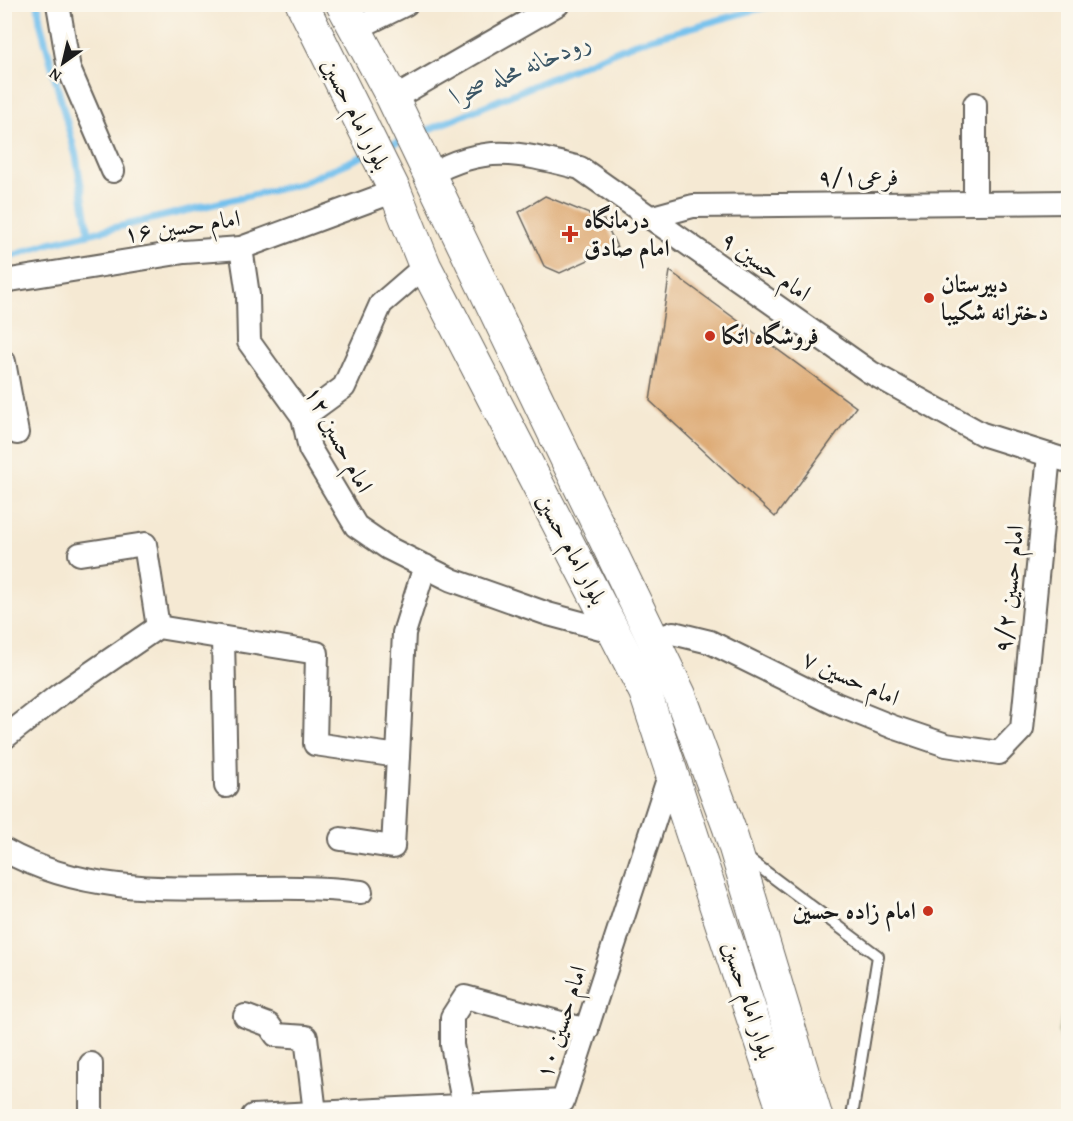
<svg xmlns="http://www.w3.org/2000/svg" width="1073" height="1121" font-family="'Gentium Book Plus',Amiri,serif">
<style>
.green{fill:#bbca6c;stroke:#6c7344;stroke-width:1.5}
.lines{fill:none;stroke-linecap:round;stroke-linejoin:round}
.stream{stroke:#72c0ed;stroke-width:7}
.building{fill:#deac77}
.lane-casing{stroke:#68645c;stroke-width:14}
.street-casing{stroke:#68645c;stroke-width:26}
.secondary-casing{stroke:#68645c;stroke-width:34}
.lane{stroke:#fff;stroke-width:10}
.street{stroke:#fff;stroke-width:22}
.secondary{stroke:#fff;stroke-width:32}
.poi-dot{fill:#c8321e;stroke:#fbf7ec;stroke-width:2}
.labels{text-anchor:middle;stroke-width:6;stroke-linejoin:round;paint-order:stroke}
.street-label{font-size:24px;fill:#1c1c1c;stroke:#fbf7ec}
.poi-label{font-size:24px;font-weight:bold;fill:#1c1c1c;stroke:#fbf7ec;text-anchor:start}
.water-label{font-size:26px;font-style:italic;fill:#3a5565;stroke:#fbf7ec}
</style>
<rect width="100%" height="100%" fill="#fbf7ec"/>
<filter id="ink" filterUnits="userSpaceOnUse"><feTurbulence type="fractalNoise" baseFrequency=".0167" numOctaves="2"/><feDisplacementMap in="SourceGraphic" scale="12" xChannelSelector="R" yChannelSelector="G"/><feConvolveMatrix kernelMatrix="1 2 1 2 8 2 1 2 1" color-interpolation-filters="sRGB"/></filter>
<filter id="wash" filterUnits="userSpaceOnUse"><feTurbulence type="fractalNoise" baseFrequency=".008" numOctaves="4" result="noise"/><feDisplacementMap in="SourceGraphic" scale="24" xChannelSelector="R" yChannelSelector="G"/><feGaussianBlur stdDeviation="1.35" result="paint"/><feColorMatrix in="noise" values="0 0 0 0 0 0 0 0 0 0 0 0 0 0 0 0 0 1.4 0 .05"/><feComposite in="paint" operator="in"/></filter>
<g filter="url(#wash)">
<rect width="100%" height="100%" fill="#f5e9d3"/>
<!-- green -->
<path class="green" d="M1068,985V1052L1064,1051L1059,1032Z"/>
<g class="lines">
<!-- stream -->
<g class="stream">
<path d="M38,4L40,22L76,156L89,233"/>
<path d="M418,134L635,43L776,4"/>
<path d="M388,146L405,139"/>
<path d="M4,259L50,243L299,184L363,156"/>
</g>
</g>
<g id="blocks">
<!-- building -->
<g class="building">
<path d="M545,196L604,220L617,247L560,273L544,266L519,212Z"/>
<path d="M670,271L856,407L775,517L650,401Z"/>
</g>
</g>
</g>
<g filter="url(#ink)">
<use href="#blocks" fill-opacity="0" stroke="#68645c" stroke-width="1.5"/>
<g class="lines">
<defs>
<path id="lane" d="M746,857L878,956L852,1116"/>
<g id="street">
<path d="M58,4L69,69L113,171"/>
<path d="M355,29L406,4"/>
<path d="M393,99L558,4"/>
<path d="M429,175C486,143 520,153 580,168L870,372L982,434L1068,461"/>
<path d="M975,203V104"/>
<path d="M649,218L693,206L1068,202"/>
<path d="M241,248L248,295L249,342L303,417L310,449L356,526L388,548L452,580L548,614L615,632"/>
<path d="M4,281L184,252L241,248L395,191"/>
<path d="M4,362L17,433"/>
<path d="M303,417L344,387L381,304L425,266"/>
<path d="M80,554L145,544L158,627"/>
<path d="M223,638L226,786"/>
<path d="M654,640L673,633L710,642L836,704L893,727L946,745L999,753L1022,729L1049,455"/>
<path d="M4,738L59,695L158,627L317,653L315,744L398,756L404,633L425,566"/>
<path d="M341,839L393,847L398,756"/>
<path d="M4,850C115,912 242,877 361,892"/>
<path d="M245,1016L269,1025L276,1035L306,1037L315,1113"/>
<path d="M464,1106L452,1045V1017L465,997L587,1030"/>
<path d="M91,1116V1064"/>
<path d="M253,1116L563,1101L672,767"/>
</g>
<g id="secondary">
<path d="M302,4L395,191L425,266L645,692L785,1116"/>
<path d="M342,4L393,99L680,695L729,828L816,1116"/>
</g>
</defs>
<!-- lane casing -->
<use href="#lane" class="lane-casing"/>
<!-- street casing -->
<use href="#street" class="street-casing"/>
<!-- secondary casing -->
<use href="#secondary" class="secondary-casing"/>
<!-- lane -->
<use href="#lane" class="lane"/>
<!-- street -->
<use href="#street" class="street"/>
<!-- secondary -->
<use href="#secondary" class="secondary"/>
</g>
</g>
<!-- markers -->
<g class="poi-dot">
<path d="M567 225h6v6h6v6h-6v6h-6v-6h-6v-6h6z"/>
<circle cx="929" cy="298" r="6"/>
<circle cx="710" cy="336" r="6"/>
<circle cx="928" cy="911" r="6"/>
</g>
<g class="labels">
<!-- street labels -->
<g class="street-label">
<text transform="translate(356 114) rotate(63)" y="8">بلوار امام حسین</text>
<text x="858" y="185">فرعی۹/۱</text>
<text transform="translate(182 226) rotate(-8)" y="8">امام حسین ۱۶</text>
<text transform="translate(766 266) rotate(35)" y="8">امام حسین ۹</text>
<text transform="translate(339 439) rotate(62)" y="8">امام حسین ۱۲</text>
<text transform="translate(572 549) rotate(62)" y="8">بلوار امام حسین</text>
<text transform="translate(1009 589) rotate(-84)" y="8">امام حسین ۹/۲</text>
<text transform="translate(851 678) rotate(24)" y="8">امام حسین ۷</text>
<text transform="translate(749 1000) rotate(72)" y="8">بلوار امام حسین</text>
<text transform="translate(561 1022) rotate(-72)" y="8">امام حسین ۱۰</text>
</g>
<!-- poi labels -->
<g class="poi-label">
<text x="584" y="228">درمانگاه<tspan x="584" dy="28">امام صادق</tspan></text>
<text x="941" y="292">دبیرستان<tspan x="941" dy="28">دخترانه شکیبا</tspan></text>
<text x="722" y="344">فروشگاه اتکا</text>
<text x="916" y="919" text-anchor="end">امام زاده حسین</text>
</g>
<!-- water labels -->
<g class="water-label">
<text transform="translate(521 68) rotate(-23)" y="9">رودخانه محله صحرا</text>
</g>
</g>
<!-- margin -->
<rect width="1073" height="1121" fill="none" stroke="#fbf7ec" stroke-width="24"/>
<!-- north arrow -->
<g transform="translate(63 63) rotate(214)" stroke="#fbf7ec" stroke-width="4.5" paint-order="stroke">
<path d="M0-4.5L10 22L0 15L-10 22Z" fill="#1c1c1c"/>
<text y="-9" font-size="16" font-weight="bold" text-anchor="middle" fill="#1c1c1c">N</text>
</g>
</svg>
